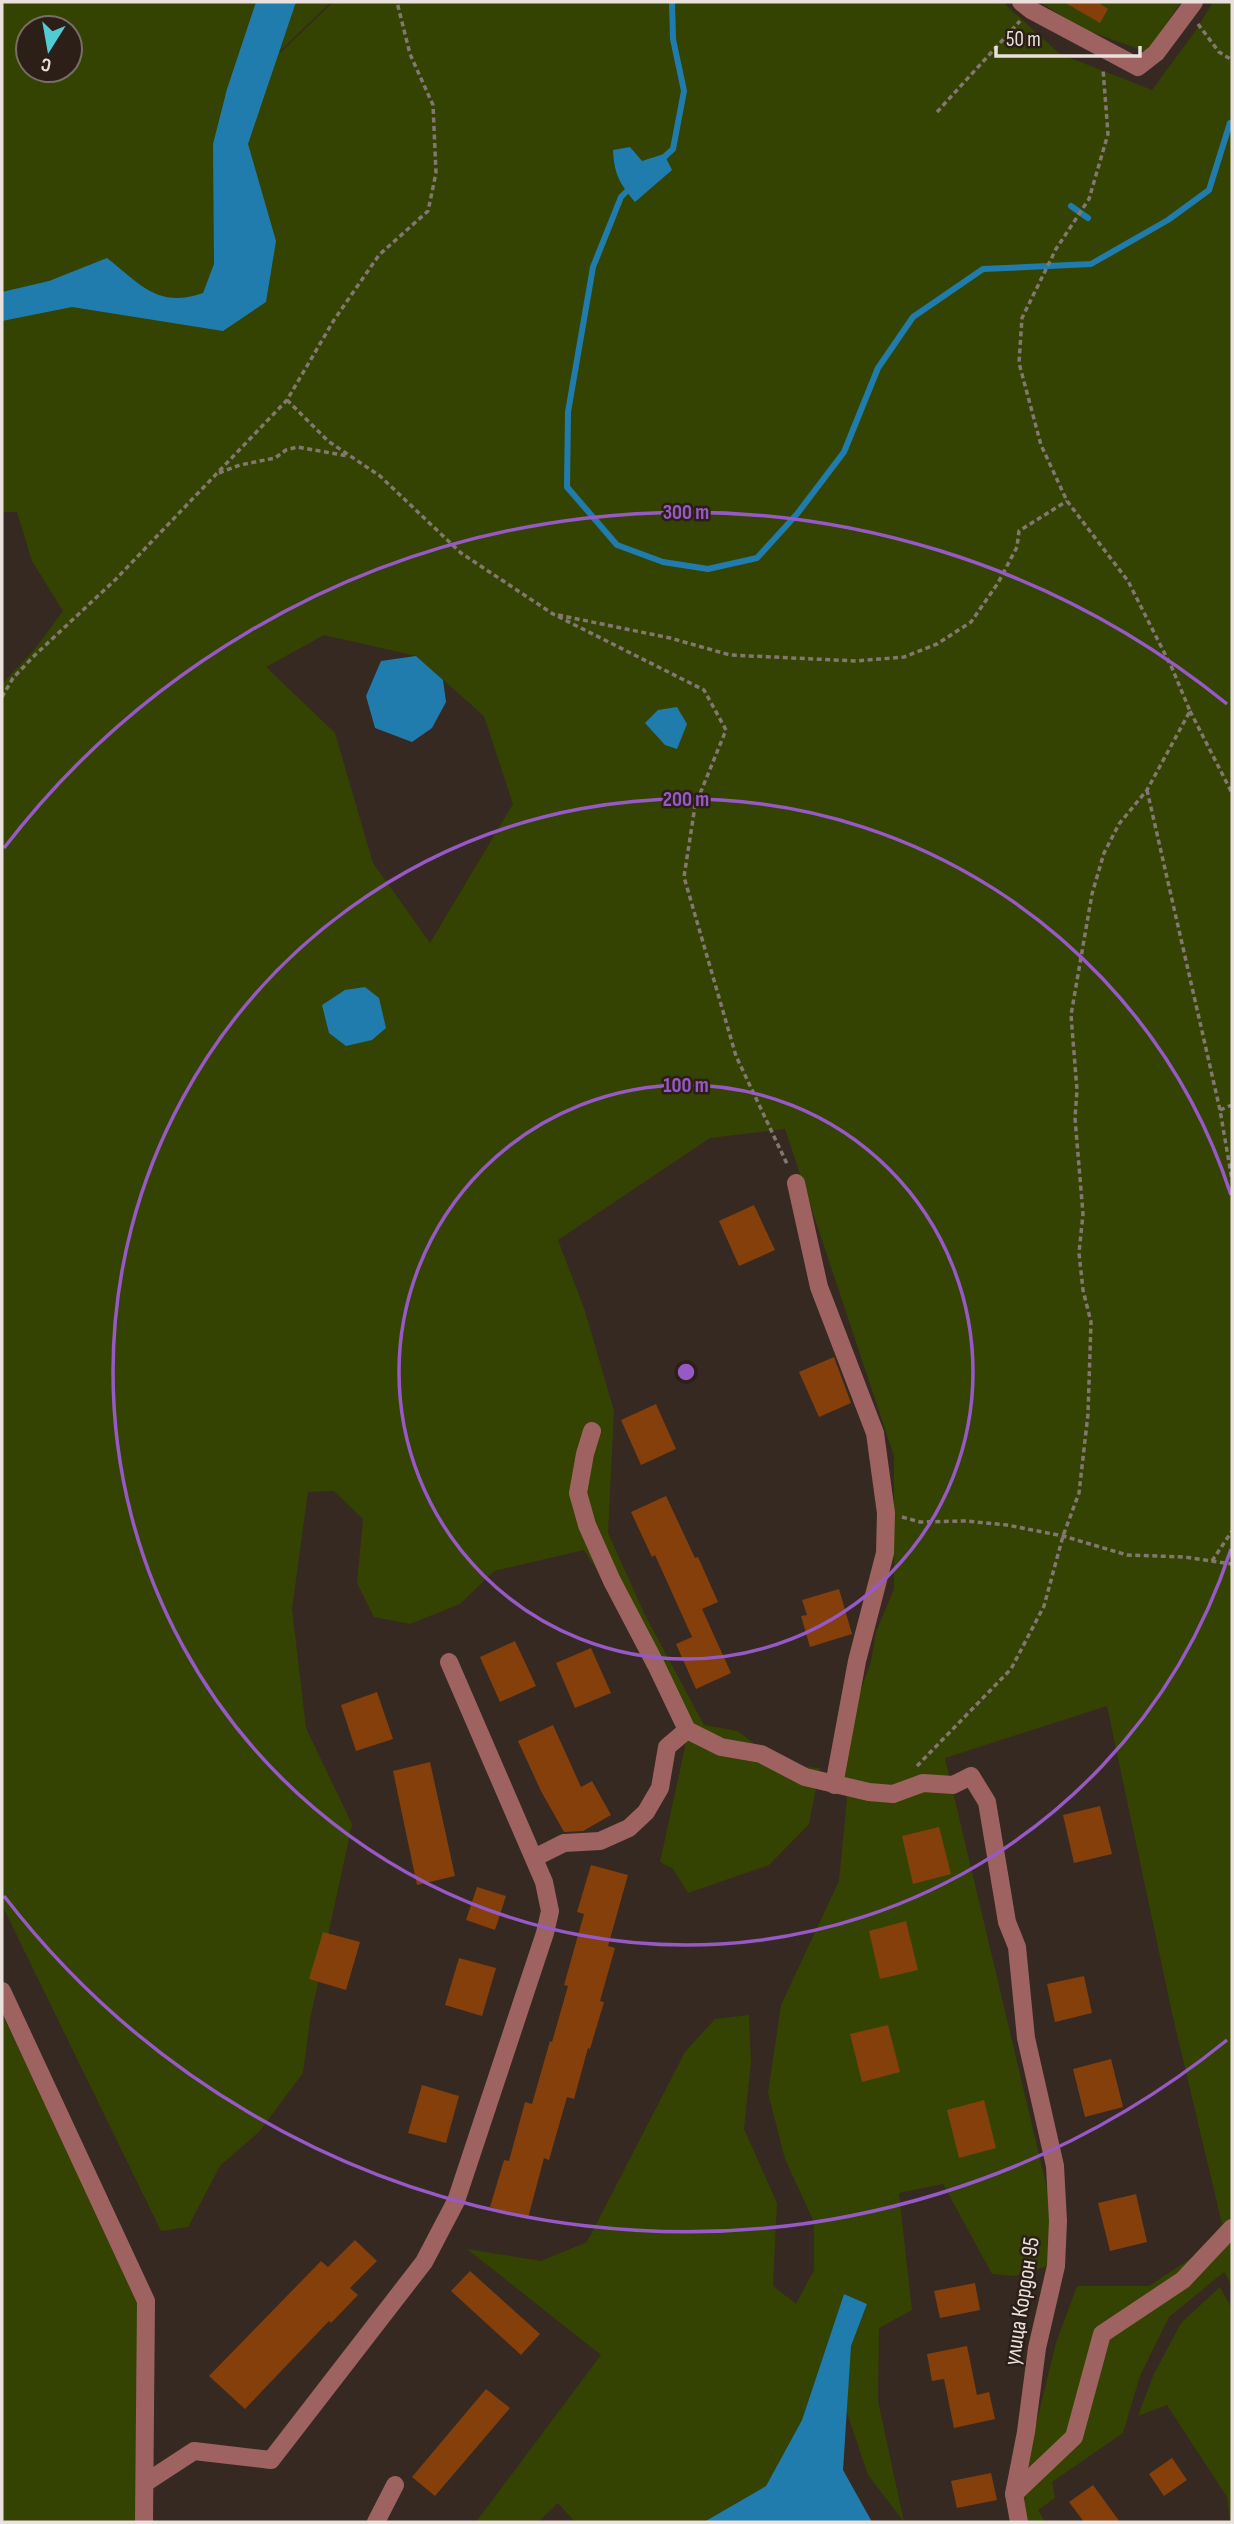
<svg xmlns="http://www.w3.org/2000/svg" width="1234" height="2524" font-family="'Sofia Sans Condensed',sans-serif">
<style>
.green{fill:#344301;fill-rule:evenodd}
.water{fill:#207cad}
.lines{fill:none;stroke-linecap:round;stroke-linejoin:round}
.stream{stroke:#207cad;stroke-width:6}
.building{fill:#843f0a}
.path{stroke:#827771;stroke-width:3.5;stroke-dasharray:5 3.5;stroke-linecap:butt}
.minor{stroke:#9e6361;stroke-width:18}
.ring{fill:none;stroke:#9759c6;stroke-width:3.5}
.labels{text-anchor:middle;stroke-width:5;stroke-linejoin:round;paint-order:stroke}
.street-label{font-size:23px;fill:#eae1dd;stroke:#2c1f18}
.centre{fill:#9759c6;stroke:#2c1f18;stroke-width:3.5}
.ring-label{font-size:21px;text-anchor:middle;font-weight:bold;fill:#9759c6;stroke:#2c1f18;stroke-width:5;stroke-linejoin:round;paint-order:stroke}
</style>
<rect width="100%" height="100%" fill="#362921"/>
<!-- green -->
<g class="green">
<path d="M2,2H255L280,53L333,2H1005L1006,5L1060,54L1152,90L1194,33L1213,2H1232V2286L1224,2272L1169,2317L1140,2376L1123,2433L1052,2482L1055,2498L1038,2510L1045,2522H1024L1022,2489L1038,2416L1056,2343L1077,2286H1149L1211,2245L1222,2224L1172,2013L1107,1706L945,1758L1051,2205L1048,2266L1014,2276L992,2274L943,2184L899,2193L912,2310L879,2328L878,2401L904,2522L868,2475L844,2404L851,2346L867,2304L844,2294L802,2420L766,2486L704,2522H575L558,2503L538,2522H476L601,2355L467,2249L541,2261L587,2242L685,2052L715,2019L749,2015L751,2062L744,2129L777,2203L773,2286L796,2304L814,2270V2222L785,2159L768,2093L781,2005L839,1881L847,1799L836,1763L871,1661L876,1632L894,1589V1456L785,1129L710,1138L558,1240L585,1311L614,1411L608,1533L645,1615L704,1725L738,1731L781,1765L820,1768L809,1824L769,1865L688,1893L673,1869L660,1862L687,1738L646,1645L584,1550L494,1571L460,1604L410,1624L374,1617L357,1583L363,1519L334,1491L308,1492L292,1609L306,1728L352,1824L310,2020L303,2073L259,2132L220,2166L188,2227L161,2231L2,1905V684L34,650L63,611L32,561L17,512H2ZM28,28H70V70H28ZM324,635L416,656L484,716L513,804L430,943L373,863L335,733L266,667Z"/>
<path d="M257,2H331L280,51Z"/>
<path d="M1040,2H1181L1147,52L1080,28Z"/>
<path d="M2,2014L139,2300L137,2522H2Z"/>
<path d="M1220,2287L1232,2309V2522H1230L1227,2497L1167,2405L1138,2416L1153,2376L1181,2323Z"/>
</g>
<!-- water -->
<g class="water">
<path d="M256,2H296L248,144L276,241L266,302L223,331L72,307L2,321V292L49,281L107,258C140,284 158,309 203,293L214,264L213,144L227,89Z"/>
<path d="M630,147L642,161L664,154L672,170L635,202C620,184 614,174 613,150Z"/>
<path d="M416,656L443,680L446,702L432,728L412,742L375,728L366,696L381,661Z"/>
<path d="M677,707L687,724L677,749L665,745L645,723L658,710Z"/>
<path d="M365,987L379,998L386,1028L372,1040L346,1046L329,1033L322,1005L345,990Z"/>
<path d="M844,2294L867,2304L851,2346L843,2470L872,2522H704L766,2486L802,2420Z"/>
</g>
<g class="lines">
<!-- stream -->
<g class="stream">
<path d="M661,160L673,149L684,91L673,39L672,2"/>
<path d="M632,186L621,197L593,267L568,412L567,487L617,545L663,562L708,569L757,558L797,514L844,452L878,368L913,317L983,269L1091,264L1168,220L1209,190L1230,123"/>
<path d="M1071,206L1088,218"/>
</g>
</g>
<!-- building -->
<g class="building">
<path d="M1064,2H1097L1108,9L1100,23Z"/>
<path d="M754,1205L775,1250L739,1266L719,1221Z"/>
<path d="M834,1357L851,1403L819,1417L799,1372Z"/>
<path d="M656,1404L676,1449L641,1465L621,1420Z"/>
<path d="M666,1496L695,1558L698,1557L718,1602L702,1609L731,1673L696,1689L676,1644L692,1637L655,1555L652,1557L631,1512Z"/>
<path d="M839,1589L852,1634L810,1647L801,1616L807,1615L802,1600Z"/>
<path d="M515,1641L536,1686L500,1702L480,1657Z"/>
<path d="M591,1648L611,1693L575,1708L556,1663Z"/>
<path d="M377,1692L393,1739L356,1751L341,1705Z"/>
<path d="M553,1725L581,1787L592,1781L611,1815L583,1831L564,1832L541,1791L518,1741Z"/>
<path d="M430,1762L455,1876L417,1885L393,1771Z"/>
<path d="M1100,1806L1112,1854L1074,1863L1063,1815Z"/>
<path d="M939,1827L951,1874L913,1884L902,1836Z"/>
<path d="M591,1865L628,1875L608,1946L615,1948L600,2001L604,2002L590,2049L588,2048L574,2099L567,2097L549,2160L544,2158L528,2218L490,2207L504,2160L509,2161L525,2102L532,2104L550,2041L552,2042L568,1986L564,1985L584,1914L577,1912Z"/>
<path d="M477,1887L506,1896L495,1930L466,1920Z"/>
<path d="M906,1921L918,1970L880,1979L869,1931Z"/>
<path d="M323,1932L360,1942L346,1990L309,1979Z"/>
<path d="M459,1958L496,1968L482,2016L445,2005Z"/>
<path d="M1084,1976L1092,2013L1055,2022L1047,1984Z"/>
<path d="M888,2025L900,2072L862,2082L850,2034Z"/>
<path d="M1111,2059L1123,2107L1085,2117L1073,2069Z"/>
<path d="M422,2085L459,2096L446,2143L408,2133Z"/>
<path d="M984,2100L996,2148L959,2158L947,2110Z"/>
<path d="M1136,2194L1147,2242L1110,2251L1098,2203Z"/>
<path d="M355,2240L377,2261L350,2288L358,2295L331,2323L329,2321L245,2409L209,2376L321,2261L328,2267Z"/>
<path d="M470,2271L540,2334L521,2355L451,2291Z"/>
<path d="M975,2283L980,2310L940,2318L934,2291Z"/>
<path d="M967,2346L977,2395L989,2392L995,2419L954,2428L944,2379L932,2381L927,2354Z"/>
<path d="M486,2389L510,2408L435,2496L412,2477Z"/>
<path d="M1172,2458L1187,2480L1164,2496L1149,2474Z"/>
<path d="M991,2473L997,2500L957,2508L951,2481Z"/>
<path d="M1093,2485L1120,2522H1084L1069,2502Z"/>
</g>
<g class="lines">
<!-- path -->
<g class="path">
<path d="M1198,24L1219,52L1232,60"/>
<path d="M937,112L1020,21"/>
<path d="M287,400L328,441L380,476L461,553L553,614L704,690L726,730L695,806L684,877L736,1056L788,1166"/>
<path d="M219,473L240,465L275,458L286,450L297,447L348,456"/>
<path d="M558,615L670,638L730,655L856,661L904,657L937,644L971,622L998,583L1017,547L1019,531L1067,501"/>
<path d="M2,697L13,678L35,655L116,579L287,400L334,320L379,255L428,211L436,173L433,105L410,54L397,2"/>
<path d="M1190,711L1232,793"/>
<path d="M1147,790L1220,1110L1232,1180"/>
<path d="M1220,1110L1232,1105"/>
<path d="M902,1517L920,1522L966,1521L1007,1525L1063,1536L1127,1555L1185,1557L1232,1564"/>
<path d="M1212,1561L1232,1531"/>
<path d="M917,1766L1011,1669L1044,1606L1063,1536L1079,1493L1088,1414L1091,1322L1083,1290L1079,1253L1083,1214L1075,1118L1077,1090L1071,1015L1092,894L1104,853L1119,824L1147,790L1190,711L1172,668L1128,581L1067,501L1041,445L1019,363L1022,318L1056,249L1089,199L1108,134L1103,69"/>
</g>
<!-- minor -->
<g class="minor">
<path d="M1021,2L1031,10L1138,67L1156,53L1194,2"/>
<path d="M796,1183L819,1287L875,1433L886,1513L885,1553L857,1661L834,1785"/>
<path d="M592,1431L585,1454L578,1493L587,1525L612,1581L656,1665L687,1730L721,1747L761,1754L805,1777L869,1792L893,1794L923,1783L953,1785L971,1776L987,1802L1007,1922L1017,1947L1026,2038L1055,2166L1058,2221L1056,2266L1037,2348L1026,2432L1014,2494L1019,2522"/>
<path d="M534,1858L564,1843L600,1841L629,1828L646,1812L660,1788L667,1747L687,1730"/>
<path d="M2,1991L146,2301L144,2522"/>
<path d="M145,2483L194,2451L271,2460L424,2262L456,2201L545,1933L550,1911L544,1882L449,1662"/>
<path d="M1014,2494L1074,2437L1102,2334L1183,2280L1232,2228"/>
<path d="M376,2522L395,2485"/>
</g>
</g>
<!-- distance rings -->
<g class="ring">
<circle cx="686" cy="1372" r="287"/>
<path d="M1231 1549A573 573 0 1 1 1231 1195"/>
<path d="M1227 2040A860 860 0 0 1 4 1896M4 848A860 860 0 0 1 1227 704"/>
</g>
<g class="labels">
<!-- street labels -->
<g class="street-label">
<text transform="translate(1021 2301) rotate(-81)" y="8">улица Кордон 95</text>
</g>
</g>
<circle cx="686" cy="1372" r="10" class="centre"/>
<g class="ring-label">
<text x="686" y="519">300 m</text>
<text x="686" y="806">200 m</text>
<text x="686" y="1092">100 m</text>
</g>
<!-- border -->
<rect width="1234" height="2524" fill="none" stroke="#eae1dd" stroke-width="7"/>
<!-- north arrow -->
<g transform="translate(49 49) rotate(191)"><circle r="33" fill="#2c1f18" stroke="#786d67" stroke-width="2"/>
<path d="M0-5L12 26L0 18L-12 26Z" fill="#51ccd4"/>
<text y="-10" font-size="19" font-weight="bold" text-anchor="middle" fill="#eae1dd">С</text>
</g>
<!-- scale -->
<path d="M996 46v10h144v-10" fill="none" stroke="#eae1dd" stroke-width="3.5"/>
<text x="1006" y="46" font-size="21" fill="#eae1dd" stroke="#2c1f18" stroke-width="5" paint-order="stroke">50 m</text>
</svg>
